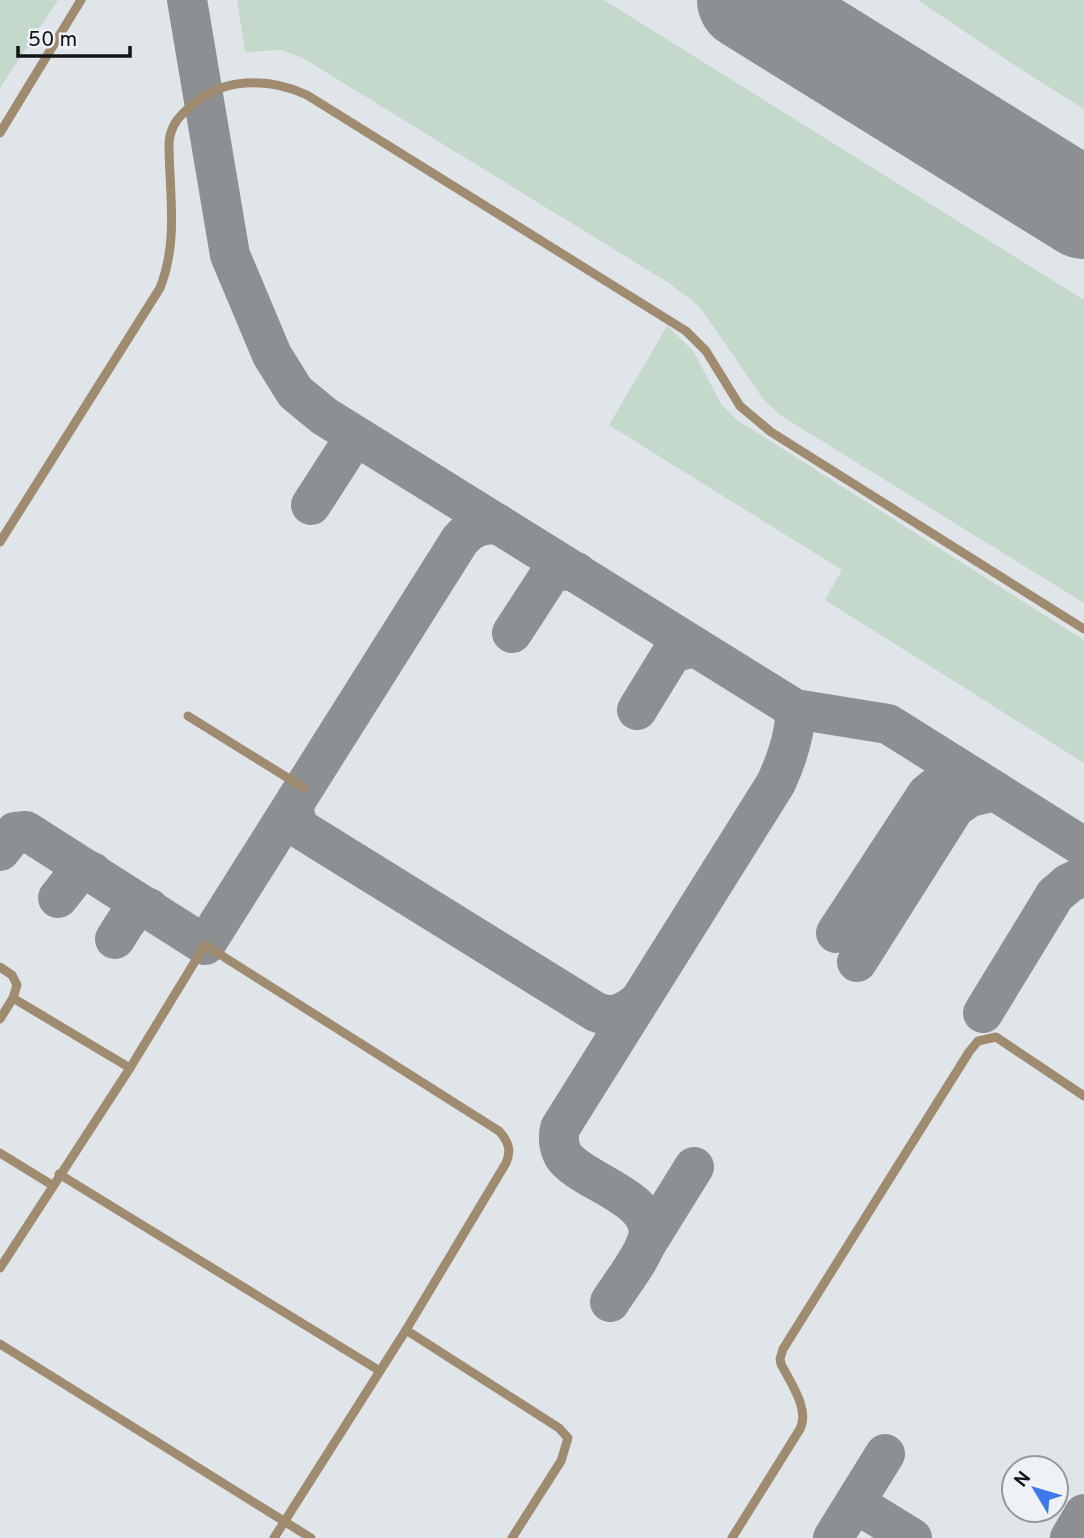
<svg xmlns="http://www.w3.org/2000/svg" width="1084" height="1538" font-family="Overpass,sans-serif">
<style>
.grass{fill:#c4d8cc}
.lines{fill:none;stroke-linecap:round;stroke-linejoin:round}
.taxiway{stroke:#8c9092;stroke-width:40}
.runway{stroke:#8c9092;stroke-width:100}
.service{stroke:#9f8c70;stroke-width:9}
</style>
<rect width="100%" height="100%" fill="#e0e5e9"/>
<!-- grass -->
<g class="grass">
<path d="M0,0H58L0,88Z"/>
<path d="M237,0H604L1084,300V603L780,415L763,399L700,307L669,283L301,57L281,50L245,52Z"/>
<path d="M918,0H1084V109L1011,63Z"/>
<path d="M667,326L694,352L721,404L737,420L1084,640V763L825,600L842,570L609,425Z"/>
</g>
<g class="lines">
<!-- taxiway -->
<g class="taxiway">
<path d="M187,0L230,255L272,355L295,392L324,416L795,709L888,724L1084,847"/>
<path d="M807,0L868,75"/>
<path d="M311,505L347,449L361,439"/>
<path d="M512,633L549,576L560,570L576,572"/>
<path d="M637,710L672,653L695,647"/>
<path d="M295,803L294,813L299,828L596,1012C613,1019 624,1013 637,1003"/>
<path d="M0,851L15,832L26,831L205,945L460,540C471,527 482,524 498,524"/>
<path d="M58,898L77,874L92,872"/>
<path d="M836,933L927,794L946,779L971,776"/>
<path d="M115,939C125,924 130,909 149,908"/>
<path d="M857,962L955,807L970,797L995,791"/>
<path d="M983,1013L1055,895L1069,883L1084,876"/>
<path d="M645,1246L694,1167"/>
<path d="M610,1302C621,1284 644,1256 648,1237C656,1197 580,1182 563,1155C558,1146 558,1138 560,1128L776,783C786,761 796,734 795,709"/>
<path d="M855,1503L912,1538"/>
<path d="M833,1538L885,1454"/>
<path d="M1070,1538L1084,1514"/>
</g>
<!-- runway -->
<path class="runway" d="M747,0L1084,209"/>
<!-- service -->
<g class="service">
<path d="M0,133L81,0"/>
<path d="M0,542L160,288C179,240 169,192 169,143C170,127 178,117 190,107C221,77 269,77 307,95L686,331L706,351L740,406L771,432L1084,629"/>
<path d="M188,716L304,788"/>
<path d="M0,967L12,975L17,985L13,998L0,1019"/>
<path d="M13,998L130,1068"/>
<path d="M0,1153L52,1185"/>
<path d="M59,1174L380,1371"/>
<path d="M0,1268L130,1068L205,945L499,1131C508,1141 512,1150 506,1163L406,1330L274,1538"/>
<path d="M406,1330L559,1428L568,1438L561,1461L512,1538"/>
<path d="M0,1344L311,1538"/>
<path d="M732,1538L800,1429C810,1409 790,1382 781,1364L780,1359L783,1349L969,1052L978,1041L996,1037L1084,1096"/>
</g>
</g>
<!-- north arrow -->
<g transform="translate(1035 1489) rotate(308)"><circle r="33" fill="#eef2f6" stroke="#96999c" stroke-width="2"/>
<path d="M0-5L12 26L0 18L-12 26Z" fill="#3f79e9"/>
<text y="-10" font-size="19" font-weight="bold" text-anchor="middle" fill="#131415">N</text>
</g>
<!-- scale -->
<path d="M18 46v10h112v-10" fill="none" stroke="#131415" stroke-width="3.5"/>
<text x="28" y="46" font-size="21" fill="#131415" stroke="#eef2f6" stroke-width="5" paint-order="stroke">50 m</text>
</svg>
